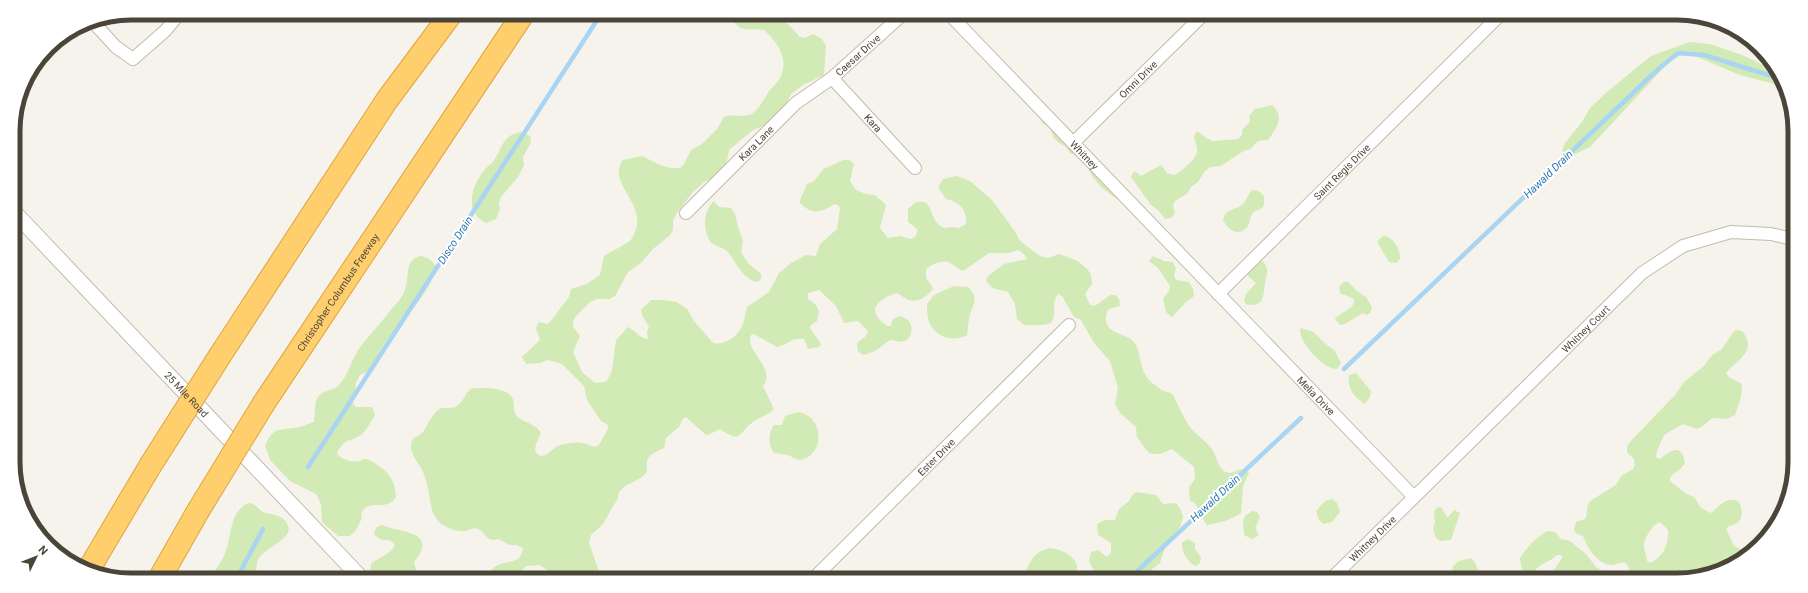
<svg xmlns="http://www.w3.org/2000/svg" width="1808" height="593" font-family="Roboto,sans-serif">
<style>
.green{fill:#d2eab5;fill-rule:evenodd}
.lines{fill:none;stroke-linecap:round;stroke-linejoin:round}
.stream{stroke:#a9d4f2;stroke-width:4.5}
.minor-casing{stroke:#c2bbae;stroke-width:14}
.tertiary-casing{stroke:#c2bbae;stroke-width:17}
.motorway-casing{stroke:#e0a43c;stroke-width:24}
.minor{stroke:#fff;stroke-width:12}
.tertiary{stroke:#fff;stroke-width:15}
.motorway{stroke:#ffcf6e;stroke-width:22}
.motorway-bridge-casing{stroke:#e0a43c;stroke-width:24;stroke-linecap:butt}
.motorway-bridge{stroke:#ffcf6e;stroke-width:22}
.labels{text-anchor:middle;stroke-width:4;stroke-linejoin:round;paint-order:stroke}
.street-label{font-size:10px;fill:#4b4439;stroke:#fff}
.water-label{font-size:11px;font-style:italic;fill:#2e7ab2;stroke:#fff}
.rim{fill:none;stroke:#4b4439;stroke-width:5}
</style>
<rect width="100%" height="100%" fill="#f6f3ec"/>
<!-- green -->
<g class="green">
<path d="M729,15H774L789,25L800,37L805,38L813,34L822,39L826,46L824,75L803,85L791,94L784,109L771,123L753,130L729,150L726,166L712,179L704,182L692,193L677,213L673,220V230L670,235L653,249L641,263L628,272L615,296L610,299H597L590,302L576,316L573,322V327L580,336L573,352L582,372L595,383L605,382L608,379L612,370L616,340L628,327C635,330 640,339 648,339L647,332L649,327L642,315L641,310L651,300H663L677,302L688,310L694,321L713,343C724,346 738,336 742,326C745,320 745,313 747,307L769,292L779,273L791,263L806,255L816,256L820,244L837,229L840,208L838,205L834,204C822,213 812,215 800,203V200L807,184L814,181L824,168C835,167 845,153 854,164L850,181L856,190L866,194L875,195L886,205L880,228L888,238L901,236L910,239C915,238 918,235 917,229L908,222V209L916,202H925C934,210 931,222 944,228L953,227L959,228L966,224C968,210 958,201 946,199L938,187L943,179L957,176L970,181L992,200L1016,233L1020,241L1040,256L1048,258L1059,254L1078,261L1088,270L1091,275L1092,284L1085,294L1090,305L1095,306L1110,295H1116L1119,299L1120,306L1109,309L1107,312C1101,335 1124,332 1133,341C1141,349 1139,365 1146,376C1148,380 1157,387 1162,390C1166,392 1170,392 1173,395C1179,406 1183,418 1191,428C1197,436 1206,441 1212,449C1217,457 1218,469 1226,472C1236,476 1238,464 1249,473L1243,486L1241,513C1231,520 1219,523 1207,525C1203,521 1198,508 1194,502L1190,501L1189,487L1195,479L1194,467L1172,449L1160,454H1155L1149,453L1144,447L1137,437L1136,427L1120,413L1115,404L1118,388L1110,361L1094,343L1081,320L1074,317L1062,296L1058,294C1050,304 1058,312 1051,323L1043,325H1024L1017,319L1015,304L1008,292C997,288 993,292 986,280L988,276L1004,264L1027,259L1024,254L1018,250L1008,253H989L963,271C959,270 959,269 955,266C945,258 936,262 926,269V278L933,288C929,296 918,303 908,300C904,298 901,295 897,293C889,295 871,303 876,314C877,319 884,323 887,326H891L892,320L899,316C902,317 905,318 908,320C914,325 912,338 905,341C900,343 895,340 890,340L875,351L864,355C857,352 857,350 857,343L866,336L868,331L858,321L844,323L836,306L819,290L808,293V299L815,304L819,311L817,321L810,326V328L821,344L819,347L808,349L804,339C792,337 787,345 777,347L754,334L751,335C744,351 777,368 763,386L774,409C767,416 760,417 753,422C737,434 742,444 720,429L708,435H706L686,417C682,419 681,422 680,426L666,438L664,448C650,455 645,455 647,472L641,478L625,486L619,492L618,498L603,524L591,535L589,543L601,577H552L547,570L539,565L526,566L521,571V577H486C489,573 493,567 498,565C508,560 521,565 523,548L516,545H510L498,539C487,543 486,533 478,529C473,527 471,530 466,531C459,532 449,529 443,525C439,523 435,517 433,513C429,500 429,485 423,472C419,463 408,453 412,441C414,436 420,436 423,432C428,425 433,411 442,408C448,407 452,409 457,406C463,402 465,394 470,389C481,387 505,387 512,397C516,404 511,412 519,418C525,423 535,423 541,433L536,444L535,451L540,456C550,456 552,447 561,445C567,443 576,442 582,443C594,445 596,453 604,436C607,432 608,430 608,425L601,421L587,400L584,386L562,364L547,360L540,363L526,364L522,357L540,340L536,328L539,322L547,324L550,322L569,297L571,289L587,284L600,275L604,256C611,251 622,247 628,242C632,240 633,236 635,232C647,203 606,183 623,160L642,156L660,165L671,168H680L684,164L691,150L702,144L717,129L724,117C734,113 743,119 753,113C759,109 764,99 768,93C771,88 775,85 778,81C791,62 779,44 764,30C744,27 742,35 729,15Z"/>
<path d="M1689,42L1710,44L1742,55L1762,64L1772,65L1782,86L1740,75L1690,54H1683L1669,62L1590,147L1569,157L1565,155L1562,150L1565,143L1582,122L1590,108L1607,92L1651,56Z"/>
<path d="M1272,105C1285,116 1277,128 1268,140C1258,141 1257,140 1252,148L1242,152L1221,166L1211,167L1205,171L1198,182L1191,187L1188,193L1175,201L1173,205L1175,213L1171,218L1165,219L1158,210L1151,205L1131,177L1134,171L1141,176L1161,165L1167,173L1174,175C1181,172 1198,158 1197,150C1197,145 1195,141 1194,137L1196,132H1199L1206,138L1213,141L1238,139L1242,135V130L1250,122L1249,116L1255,109Z"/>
<path d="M1042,116L1077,155L1071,154L1065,146L1059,143L1054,138L1050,128L1041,122Z"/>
<path d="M523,132L531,137L530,144L523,157L524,165L518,177L501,197L499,203L500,209L496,219L486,223C464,212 471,188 483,172C485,168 489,166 492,163C503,149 501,134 523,132Z"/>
<path d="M1089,167L1121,196L1119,200C1109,195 1089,178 1089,167Z"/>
<path d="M1252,190H1256C1265,194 1266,199 1263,207C1260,210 1255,210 1252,214C1250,217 1250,222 1248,226C1239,238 1228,230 1223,220C1226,207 1236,211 1243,204C1247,200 1248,194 1252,190Z"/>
<path d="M714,201L719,207L731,208L735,214L738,227L743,241L741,252L748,263L761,274V279L758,282C743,280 736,262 728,252C722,246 713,246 710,241C702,229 704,210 714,201Z"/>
<path d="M1383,236C1393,236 1401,250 1400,259L1396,263L1389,262L1377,242Z"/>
<path d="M421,256C429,258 432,260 436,267C432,292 396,327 381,349C378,354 379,362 376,366C373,371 365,372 360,375L356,383L353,404L356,407H372L375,415C371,421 367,430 362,434C350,443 346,436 337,453C340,459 352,463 359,461C362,461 362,459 365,459C369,459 373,462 376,464C390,473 395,481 396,497C386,513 370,497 361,513L362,518L356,530L350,536H338L322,522L321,504L316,494L290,481L270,460L265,446C272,428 278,430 295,428C301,427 308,424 314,422C315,415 315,405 316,401C321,389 330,392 338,386C349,375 352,357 361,346C370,334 381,323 390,311C396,304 403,297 405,289C410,276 404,259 421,256Z"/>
<path d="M1153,256L1164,261L1173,262L1176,269L1174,275L1176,280L1189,282L1193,289L1194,296L1185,303L1172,317L1166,312L1163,299L1169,291L1170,286L1158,268L1149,261Z"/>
<path d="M1260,259C1262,261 1265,263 1266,266C1269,272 1266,276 1265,282C1264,294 1264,309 1246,304L1244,300L1246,294L1256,283L1248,276L1247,271Z"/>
<path d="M1344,282H1348L1357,291L1366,297L1372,307L1370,313L1367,315L1363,313L1345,324L1340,325L1335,319C1340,312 1356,309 1354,299L1340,293L1339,287Z"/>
<path d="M954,286L968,287C981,300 971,306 969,319C968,324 968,329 967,335C954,342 939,338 931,326C927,320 927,310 927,304L934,295Z"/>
<path d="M1301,328L1313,332L1327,345L1335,351L1341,363L1338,368L1336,369C1331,368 1327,367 1324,364C1316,359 1296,337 1301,328Z"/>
<path d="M1735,330L1742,331C1758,351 1738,359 1726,373C1729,381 1738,379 1742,385L1741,397L1735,415L1727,419L1712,418L1703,426L1697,429L1683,424L1672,430L1664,435L1657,451L1656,457L1660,459C1671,450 1682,443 1685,463C1681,470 1674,472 1670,478V481L1686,494L1694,497L1701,508L1711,513C1720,506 1725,497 1738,501C1742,507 1744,517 1738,522C1734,526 1730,524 1726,529L1734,546L1750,554C1714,583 1670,580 1627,580L1629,568L1626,563C1620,561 1616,565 1611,565C1597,564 1587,547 1583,536L1577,534L1574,530C1576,516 1579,524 1586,518L1588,504L1590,501L1616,485L1621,476L1633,469L1635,465L1634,459L1627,452V447L1629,443L1675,395L1684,382L1704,366L1712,355L1721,350ZM1660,522L1668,530C1669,545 1663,557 1650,563L1647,561C1647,555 1644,551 1644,545C1644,538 1654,523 1660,522Z"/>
<path d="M1356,373L1371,391L1370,397L1365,404C1354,397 1347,389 1349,375Z"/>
<path d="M798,412C827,417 824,459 798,460L788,455L774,453C768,446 768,432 774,425H782L785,416Z"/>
<path d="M1136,492L1156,495L1163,504L1172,503L1177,504L1181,510L1183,517L1180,527L1165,547L1160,563L1151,570L1135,578H1090L1094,571L1089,561L1091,552L1098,550L1107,557L1111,552V543L1098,535L1097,524L1105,520H1115L1119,509L1129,501L1132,495Z"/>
<path d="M1332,499L1337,503L1340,512L1332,522L1323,524L1319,520L1316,511L1325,501Z"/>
<path d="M248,503C257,503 258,511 266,513C275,515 285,516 288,526C293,539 266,547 259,558C256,564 256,570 257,576H211C215,570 220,564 223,558C233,539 227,514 248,503Z"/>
<path d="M1438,507L1442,508L1447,517L1449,516L1454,510L1460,513L1451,540L1440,541L1436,538L1433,528L1435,523L1434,511Z"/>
<path d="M1252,511L1257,512L1260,517L1255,528L1258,533V536L1252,539L1244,535L1243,521L1245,516Z"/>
<path d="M383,525C394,532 431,530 421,552C419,555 416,559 414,562L418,577H370L371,564C379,557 390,555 395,545C391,540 388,539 382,540L374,535L375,530L378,526Z"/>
<path d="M1547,531L1555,532L1561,539L1570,541L1586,554L1596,567L1604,572L1611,580L1551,579L1554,570L1562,558L1561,555H1557C1551,561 1542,563 1536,569V577L1534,579C1523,577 1521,568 1520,558C1526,548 1537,537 1547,531Z"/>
<path d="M1188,539L1195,543V549L1201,557L1200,563L1196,566C1188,563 1181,551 1182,543Z"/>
<path d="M1049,548C1063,548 1087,562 1073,577L1062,576L1058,578H1016L1025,574C1030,560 1035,552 1049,548Z"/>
<path d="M1471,558C1479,565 1475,573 1487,579H1451L1453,566L1459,561Z"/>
</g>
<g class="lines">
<!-- stream -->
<g class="stream">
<path d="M1344,369L1656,71L1678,53L1704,55L1778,78"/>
<path d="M308,467L601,14"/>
<path d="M238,576L263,529"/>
<path d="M1130,578L1301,418"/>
</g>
<defs>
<g id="minor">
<path id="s1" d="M950,15L1414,497"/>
<path d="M92,21L116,47L133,59L165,31L180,13"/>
<path id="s2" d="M832,78L915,168"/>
<path id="s3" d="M1073,143L1202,16"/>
<path id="s4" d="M686,213L796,103L832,78L902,15"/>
<path id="s5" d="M1218,294L1498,17"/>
<path id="s6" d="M814,578L1069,325"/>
<path id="s7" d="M1331,579L1642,273L1683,246L1731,232L1771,234L1792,239"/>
</g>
<g id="tertiary">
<path id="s8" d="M14,212L360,577"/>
</g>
<g id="motorway">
<path d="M221,354L387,100L451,14"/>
<path id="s9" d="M264,403L523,14"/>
<path d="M89,569L150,466"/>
<path d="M161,576L198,511"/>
</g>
</defs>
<!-- minor casing -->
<use href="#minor" class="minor-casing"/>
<!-- tertiary casing -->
<use href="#tertiary" class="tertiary-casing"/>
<!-- motorway casing -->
<use href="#motorway" class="motorway-casing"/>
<!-- minor -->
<use href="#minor" class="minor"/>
<!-- tertiary -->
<use href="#tertiary" class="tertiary"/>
<!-- motorway -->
<use href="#motorway" class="motorway"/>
<defs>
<g id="motorway-bridge">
<path d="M150,466L221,354"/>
<path d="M198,511L264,403"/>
</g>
</defs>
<!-- motorway-bridge casing -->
<use href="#motorway-bridge" class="motorway-bridge-casing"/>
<!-- motorway-bridge -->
<use href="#motorway-bridge" class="motorway-bridge"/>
</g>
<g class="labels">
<!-- street labels -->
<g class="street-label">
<text dy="4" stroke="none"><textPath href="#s4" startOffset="234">Caesar Drive</textPath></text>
<text dy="4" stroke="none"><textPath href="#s3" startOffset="91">Omni Drive</textPath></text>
<text dy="4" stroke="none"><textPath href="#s2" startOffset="61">Kara</textPath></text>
<text dy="4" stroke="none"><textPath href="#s4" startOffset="99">Kara Lane</textPath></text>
<text dy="4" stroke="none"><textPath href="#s1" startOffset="194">Whitney</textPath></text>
<text dy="4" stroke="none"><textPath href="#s5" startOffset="174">Saint Regis Drive</textPath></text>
<text dy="4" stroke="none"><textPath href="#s9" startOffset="133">Christopher Columbus Freeway</textPath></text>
<text dy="4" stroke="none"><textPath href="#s7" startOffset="357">Whitney Court</textPath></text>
<text dy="4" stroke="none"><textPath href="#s8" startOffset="251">25 Mile Road</textPath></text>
<text dy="4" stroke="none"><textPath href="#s1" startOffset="528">Melia Drive</textPath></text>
<text dy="4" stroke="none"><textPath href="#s6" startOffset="172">Ester Drive</textPath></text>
<text dy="4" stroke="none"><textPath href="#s7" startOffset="58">Whitney Drive</textPath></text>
</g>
<!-- water labels -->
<g class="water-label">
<text transform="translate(1548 174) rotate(-44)" y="4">Hawald Drain</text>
<text transform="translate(455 240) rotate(-57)" y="4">Disco Drain</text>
<text transform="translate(1215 498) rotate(-43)" y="4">Hawald Drain</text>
</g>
</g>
<!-- crop -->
<path d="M0 0H1808V593H0ZM131 20H1677A111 111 0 0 1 1788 131V462A111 111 0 0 1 1677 573H131A111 111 0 0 1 20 462V131A111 111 0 0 1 131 20Z" fill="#fff" fill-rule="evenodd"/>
<path class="rim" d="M131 20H1677A111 111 0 0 1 1788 131V462A111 111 0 0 1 1677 573H131A111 111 0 0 1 20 462V131A111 111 0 0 1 131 20Z"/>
<!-- north arrow -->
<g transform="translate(36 557) rotate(47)" stroke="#ffffff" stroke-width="3" paint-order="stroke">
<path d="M0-3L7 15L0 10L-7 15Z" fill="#4b4439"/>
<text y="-6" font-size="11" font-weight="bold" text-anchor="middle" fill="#4b4439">N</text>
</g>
</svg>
